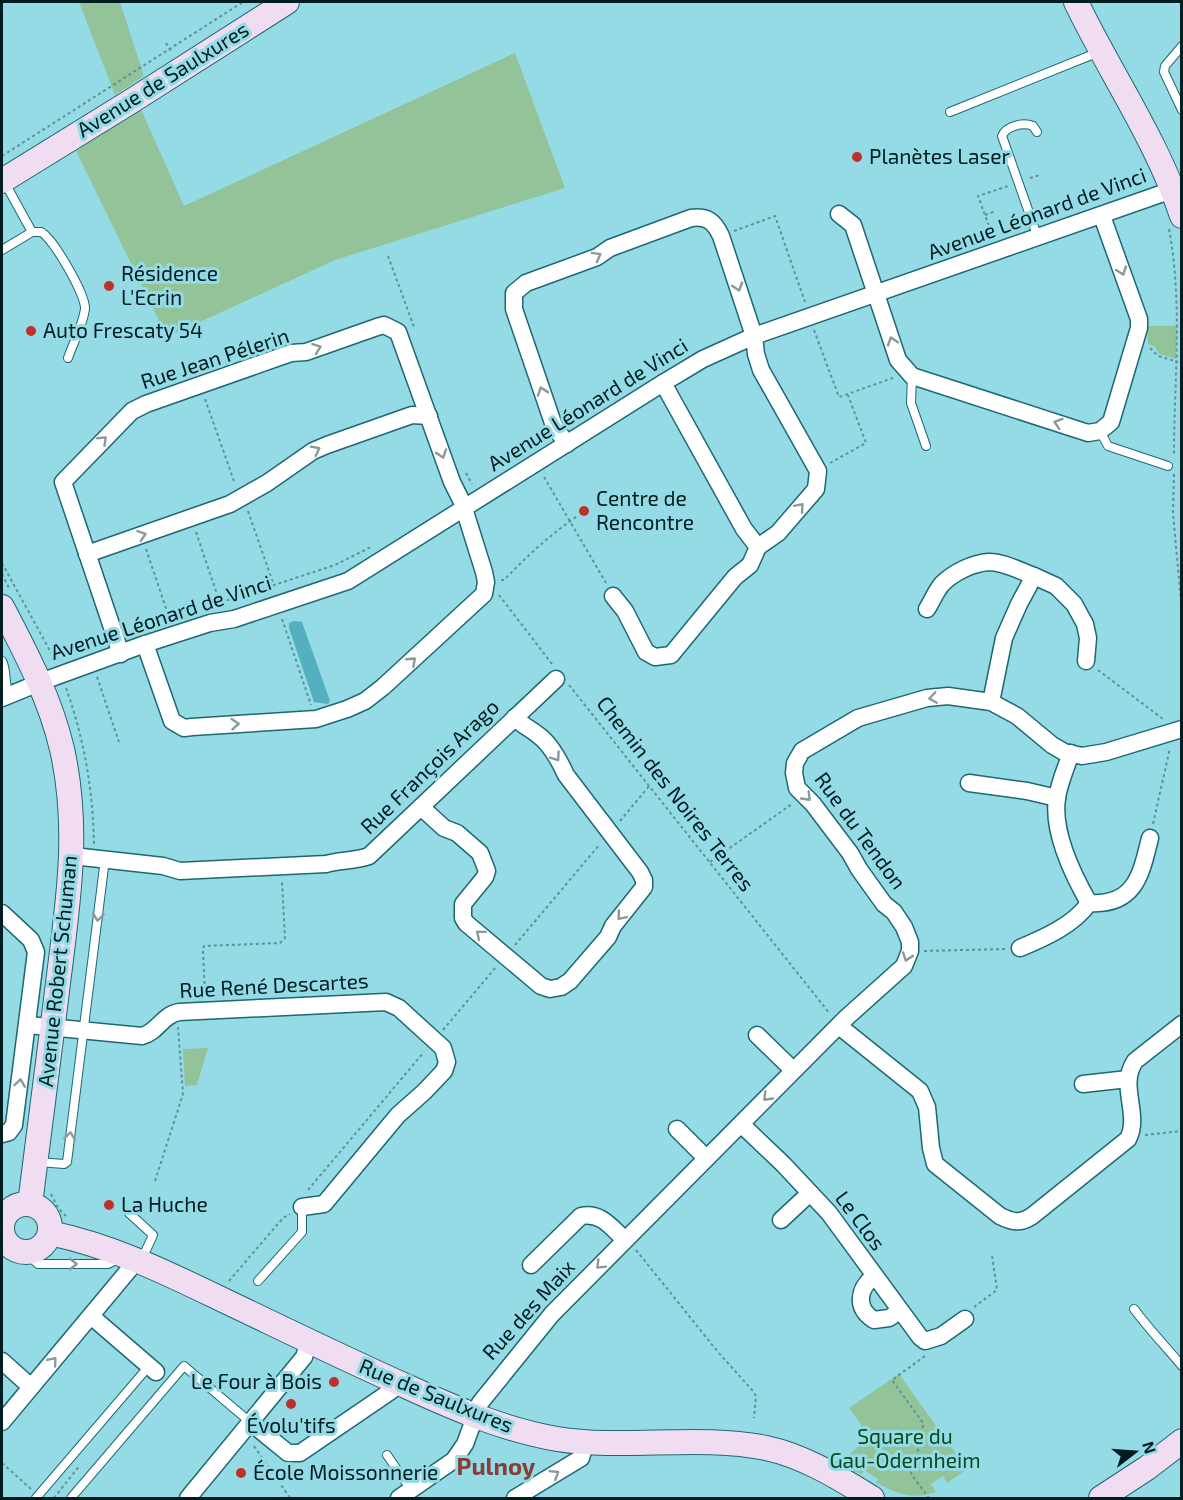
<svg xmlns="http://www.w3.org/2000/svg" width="1183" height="1500" font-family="'Exo 2',sans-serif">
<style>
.green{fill:#93c499}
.water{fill:#53b0be}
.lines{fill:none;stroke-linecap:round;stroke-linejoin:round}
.lane-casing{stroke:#1d6872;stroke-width:10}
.street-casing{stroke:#1d6872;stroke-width:19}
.secondary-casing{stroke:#1d6872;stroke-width:26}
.path{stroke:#5c939b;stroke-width:2;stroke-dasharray:3 3;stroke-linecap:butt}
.lane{stroke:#fff;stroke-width:8}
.street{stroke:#fff;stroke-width:16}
.secondary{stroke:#f1ddf1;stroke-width:24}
.oneway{stroke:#8c999b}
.poi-dot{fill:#be3029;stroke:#94dbe6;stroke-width:2}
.labels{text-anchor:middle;stroke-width:6;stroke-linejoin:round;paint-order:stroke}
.street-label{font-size:21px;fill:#001d21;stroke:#94dbe6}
.poi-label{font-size:21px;fill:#001d21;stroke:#94dbe6;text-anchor:start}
.park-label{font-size:21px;fill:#09491c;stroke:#94dbe6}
.quarter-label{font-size:24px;font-weight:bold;fill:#863e36;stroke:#94dbe6}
</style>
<rect width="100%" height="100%" fill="#94dbe6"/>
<!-- green -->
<g class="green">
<path d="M79,2H120L144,76L115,95Z"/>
<path d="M515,53L565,188L335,260L167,337L76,151L140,107L184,206Z"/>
<path d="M1147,326H1177L1176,359L1159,354L1155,347L1148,344Z"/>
<path d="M208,1048L197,1085L185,1086L183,1049Z"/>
<path d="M899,1374L967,1469L947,1483L943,1476L931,1484L936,1492C914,1500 896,1494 876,1482L878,1479L864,1470L862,1474L837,1467L869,1436L849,1408Z"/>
</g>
<!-- water -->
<path class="water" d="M294,621L302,622L330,701L328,704L314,702L289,628V623Z"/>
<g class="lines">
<defs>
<g id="lane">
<path d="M1182,46L1165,66L1164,72L1182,110"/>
<path d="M950,112L1099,52"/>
<path d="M1037,132L1033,126C1023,122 1006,126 1002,136L1038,238"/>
<path d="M32,232H41C53,238 86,295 85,309C83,325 73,343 68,358"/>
<path d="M2,250L32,232L5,183"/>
<path d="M912,376L911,403L926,446"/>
<path d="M1100,431L1108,446L1168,466"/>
<path d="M2,661C7,670 4,683 9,695"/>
<path d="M38,1162L64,1164L67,1162L105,859"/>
<path d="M129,1213L153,1235L142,1259"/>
<path d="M24,1252L38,1264H108L120,1258"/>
<path d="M258,1281L302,1232V1207"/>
<path d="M1134,1309C1149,1329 1166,1347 1182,1366"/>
<path d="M387,1455L411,1490"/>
<path d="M36,1498L149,1366"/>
<path d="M71,1498L184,1366L250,1422"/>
</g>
<g id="street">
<path d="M839,214L853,225L898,360L912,376L1088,433L1100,431L1111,422L1139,328V319L1102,216"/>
<path d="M663,383L744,529L758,547"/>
<path d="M567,444L554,426L514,309V293L526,283L597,257L610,248L691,218C707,216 714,221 721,236L754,336L756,354L761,370L818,471L816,489L778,533L758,547L750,565L735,577L671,655L655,657L646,652L625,611L613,596"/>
<path d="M87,554L230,504L267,483L313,451L327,445L412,415L429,416"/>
<path d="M927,609C932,601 936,591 942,584C953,573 972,563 989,562C1004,562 1020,571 1034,576"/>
<path d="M121,654L63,482L132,411L146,404L291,353L306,352L377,327L384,325L398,332L452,482L462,502L484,572L486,582L484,594L383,687L365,701L347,709L316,719L192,727L184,728L172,721L145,644"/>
<path d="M2,698L46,680L145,644L210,623L234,619L348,581L663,383L703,359L754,336L1172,190"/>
<path d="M991,702L1004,638L1019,604L1034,576L1056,586L1074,604L1085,624L1088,638L1086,661"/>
<path d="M1071,753C1066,768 1059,783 1057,798C1052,831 1073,875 1089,903C1135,906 1141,875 1150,838"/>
<path d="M969,783L1027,791L1057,798"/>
<path d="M421,807L444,828L457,833L480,853L487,871L485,877L463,904V918L466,923L541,986L550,989L561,987L570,981L608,937L613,926L644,887V880L640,872L566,775C560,762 550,743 538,735C530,728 522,726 515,717"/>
<path d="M73,856L163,866L180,871L326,864C340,860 355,861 369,856L556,679"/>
<path d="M2,913L31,940L36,952L14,1125L9,1132L2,1134"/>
<path d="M1020,948C1044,938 1074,925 1089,903"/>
<path d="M28,1025L142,1036C158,1032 162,1015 179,1012L386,1002L399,1008L443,1048L447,1062L444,1071L424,1092L398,1115L324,1204L302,1207"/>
<path d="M839,1026L920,1091L927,1107L931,1148L935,1164L1000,1216C1012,1222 1020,1224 1032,1216L1128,1139C1141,1114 1118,1086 1135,1061L1182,1024"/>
<path d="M757,1035L793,1070"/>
<path d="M1083,1084L1128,1079"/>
<path d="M741,1124L783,1164L829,1213L920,1337L925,1341L941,1336L965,1319"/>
<path d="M677,1129L706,1158"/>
<path d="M781,1220L810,1193"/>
<path d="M531,1265L581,1216C601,1212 611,1227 625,1240"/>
<path d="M874,1276C858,1289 855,1308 874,1320L889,1318L900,1311"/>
<path d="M91,1316L156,1372"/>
<path d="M2,1361L31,1387"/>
<path d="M2,1422L138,1259"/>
<path d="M250,1422L288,1453H300L391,1391L396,1382"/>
<path d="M188,1498L304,1357L309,1341"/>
<path d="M399,1498L454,1460L465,1444L480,1403L552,1314L846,1018L904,966L910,951V942L904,927L894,912L884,904L859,869L850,853L813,804L797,788L794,773L795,763L802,751L858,718L927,698L948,696L991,702L1017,716L1052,745L1064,752L1082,756L1106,752L1182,729"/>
<path d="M515,1498L581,1458L586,1441"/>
</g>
<g id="secondary">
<path d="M1076,2C1110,73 1157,140 1182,216"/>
<path d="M2,181L130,102L287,2"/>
<path d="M2,607C26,653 50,698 62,749C80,829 68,903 58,983C49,1057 39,1131 30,1204"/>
<circle cx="26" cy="1228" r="24"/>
<path d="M50,1233C112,1246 165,1272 223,1300C284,1329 345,1359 408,1387C456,1409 505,1430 557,1439C625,1450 699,1434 766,1448C804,1456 839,1478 872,1498"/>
<path d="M1101,1498L1147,1468L1182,1441"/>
</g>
</defs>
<!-- lane casing -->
<use href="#lane" class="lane-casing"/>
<!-- street casing -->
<use href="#street" class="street-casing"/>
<!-- secondary casing -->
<use href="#secondary" class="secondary-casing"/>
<!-- path -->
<g class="path">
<path d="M166,43L172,53"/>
<path d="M2,156L243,2"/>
<path d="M1030,178L1040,175"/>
<path d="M1144,185L1142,174L1145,172"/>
<path d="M985,215L996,211"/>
<path d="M1169,229C1183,304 1174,380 1174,456"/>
<path d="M734,231L775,216L805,302"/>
<path d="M993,237L978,196L1008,186"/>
<path d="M388,256L414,327"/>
<path d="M814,330L839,397L893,378"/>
<path d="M1150,348L1158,356L1178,362"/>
<path d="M205,399L235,484"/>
<path d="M830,463L866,443L848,395"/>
<path d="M466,473L472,484"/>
<path d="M1174,474L1173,513L1182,613"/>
<path d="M544,477L606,583"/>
<path d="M248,511L272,580L273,591"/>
<path d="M196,532L220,603"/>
<path d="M146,549L170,620"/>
<path d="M2,563L55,660"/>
<path d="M2,574L10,590"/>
<path d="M501,580H504C528,555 553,532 582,513"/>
<path d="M499,595L552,664"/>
<path d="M210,606L335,565L371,547"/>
<path d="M282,619L311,705"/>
<path d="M1098,670L1163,719"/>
<path d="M97,677L119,742"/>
<path d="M569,685L830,1014"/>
<path d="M66,688C84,738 93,790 94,844"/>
<path d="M620,821L650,785"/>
<path d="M1153,824L1170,748"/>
<path d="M710,862L792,804"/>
<path d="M515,945L600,844"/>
<path d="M924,951L1006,949"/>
<path d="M205,996L203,951L204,946L280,943L285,938L282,882"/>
<path d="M443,1030L496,967"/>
<path d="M1145,1135L1182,1131"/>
<path d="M155,1181L183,1094L178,1027"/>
<path d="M308,1190L424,1052"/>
<path d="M51,1194L58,1208L66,1216"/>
<path d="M636,1250L718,1352L752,1390L756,1396L754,1418"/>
<path d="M229,1281L283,1218L290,1214"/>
<path d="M974,1307L997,1290L992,1255"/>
<path d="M925,1356L892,1380L923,1423L922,1436L911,1474L929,1498"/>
<path d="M254,1446L290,1498"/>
<path d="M2,1463L31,1489"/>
<path d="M54,1498L80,1465"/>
</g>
<!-- lane -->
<use href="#lane" class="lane"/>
<!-- street -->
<use href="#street" class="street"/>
<!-- secondary -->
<use href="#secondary" class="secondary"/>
</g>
<!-- one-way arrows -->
<defs><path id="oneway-chevron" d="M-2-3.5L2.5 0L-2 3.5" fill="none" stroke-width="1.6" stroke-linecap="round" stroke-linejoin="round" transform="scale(1.5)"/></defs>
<g class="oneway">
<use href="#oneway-chevron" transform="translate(597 256) rotate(-29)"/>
<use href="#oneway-chevron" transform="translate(1122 271) rotate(70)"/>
<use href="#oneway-chevron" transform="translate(738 287) rotate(72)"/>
<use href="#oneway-chevron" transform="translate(892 341) rotate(-108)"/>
<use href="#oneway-chevron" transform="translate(317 348) rotate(-20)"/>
<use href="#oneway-chevron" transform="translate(542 391) rotate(-109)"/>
<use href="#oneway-chevron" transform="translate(1058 423) rotate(-162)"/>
<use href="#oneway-chevron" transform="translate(103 440) rotate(-44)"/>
<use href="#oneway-chevron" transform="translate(316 450) rotate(-27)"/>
<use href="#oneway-chevron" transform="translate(442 454) rotate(71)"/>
<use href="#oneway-chevron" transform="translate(800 507) rotate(-49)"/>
<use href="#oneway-chevron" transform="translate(142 535) rotate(-19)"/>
<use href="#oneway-chevron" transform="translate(412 661) rotate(-43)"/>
<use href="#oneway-chevron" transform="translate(933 698) rotate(172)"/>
<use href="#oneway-chevron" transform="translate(235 724) rotate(-4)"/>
<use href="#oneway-chevron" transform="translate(556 757) rotate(55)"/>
<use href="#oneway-chevron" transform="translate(807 797) rotate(46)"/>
<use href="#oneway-chevron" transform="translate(621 916) rotate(130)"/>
<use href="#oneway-chevron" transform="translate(98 917) rotate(97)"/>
<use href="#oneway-chevron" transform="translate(480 934) rotate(-140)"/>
<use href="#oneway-chevron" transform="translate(907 957) rotate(109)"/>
<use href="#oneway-chevron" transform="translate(20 1083) rotate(-82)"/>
<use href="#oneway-chevron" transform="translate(767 1097) rotate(134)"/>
<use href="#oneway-chevron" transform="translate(70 1136) rotate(-83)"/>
<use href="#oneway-chevron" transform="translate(73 1264)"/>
<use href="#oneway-chevron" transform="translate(600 1265) rotate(135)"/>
<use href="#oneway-chevron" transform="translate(53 1361) rotate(-50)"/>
<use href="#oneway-chevron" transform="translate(555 1474) rotate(-32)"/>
</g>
<!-- markers -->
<g class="poi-dot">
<circle cx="857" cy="157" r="6"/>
<circle cx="109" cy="286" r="6"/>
<circle cx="31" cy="331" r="6"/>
<circle cx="584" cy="511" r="6"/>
<circle cx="109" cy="1205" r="6"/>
<circle cx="334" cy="1382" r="6"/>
<circle cx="291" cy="1404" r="6"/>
<circle cx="241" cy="1473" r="6"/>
</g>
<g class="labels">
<!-- street labels -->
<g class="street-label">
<text transform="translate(163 80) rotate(-32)" y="7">Avenue de Saulxures</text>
<text transform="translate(1037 214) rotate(-20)" y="7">Avenue Léonard de Vinci</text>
<text transform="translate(215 359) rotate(-18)" y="7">Rue Jean Pélerin</text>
<text transform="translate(588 405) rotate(-32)" y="7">Avenue Léonard de Vinci</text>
<text transform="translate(161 618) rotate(-18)" y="7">Avenue Léonard de Vinci</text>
<text transform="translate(430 767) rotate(-44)" y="7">Rue François Arago</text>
<text transform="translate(675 794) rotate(52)" y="7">Chemin des Noires Terres</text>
<text transform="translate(860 831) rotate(54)" y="7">Rue du Tendon</text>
<text transform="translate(58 971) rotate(-84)" y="7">Avenue Robert Schuman</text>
<text transform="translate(274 986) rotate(-3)" y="7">Rue René Descartes</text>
<text transform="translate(860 1221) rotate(53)" y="7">Le Clos</text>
<text transform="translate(529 1310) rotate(-48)" y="7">Rue des Maix</text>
<text transform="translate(436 1396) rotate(22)" y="7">Rue de Saulxures</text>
</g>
<!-- poi labels -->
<g class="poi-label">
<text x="869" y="164">Planètes Laser</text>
<text x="121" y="281">Résidence<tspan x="121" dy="24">L'Ecrin</tspan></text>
<text x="43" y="338">Auto Frescaty 54</text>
<text x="596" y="506">Centre de<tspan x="596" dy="24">Rencontre</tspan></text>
<text x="121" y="1212">La Huche</text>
<text x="322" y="1389" text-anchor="end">Le Four à Bois</text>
<text x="291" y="1433" text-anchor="middle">Évolu'tifs</text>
<text x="253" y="1480">École Moissonnerie</text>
</g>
<!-- park labels -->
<g class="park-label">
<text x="905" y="1444">Square du<tspan x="905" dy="24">Gau-Odernheim</tspan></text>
</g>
<!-- quarter labels -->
<g class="quarter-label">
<text x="496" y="1475">Pulnoy</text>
</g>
</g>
<!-- border -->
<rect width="1183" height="1500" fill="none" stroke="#001d21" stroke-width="6"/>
<!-- north arrow -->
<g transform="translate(1135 1452) rotate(73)" stroke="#94dbe6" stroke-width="4.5" paint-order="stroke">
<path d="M0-4.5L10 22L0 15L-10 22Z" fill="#001d21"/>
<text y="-9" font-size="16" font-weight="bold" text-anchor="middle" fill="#001d21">N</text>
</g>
</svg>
